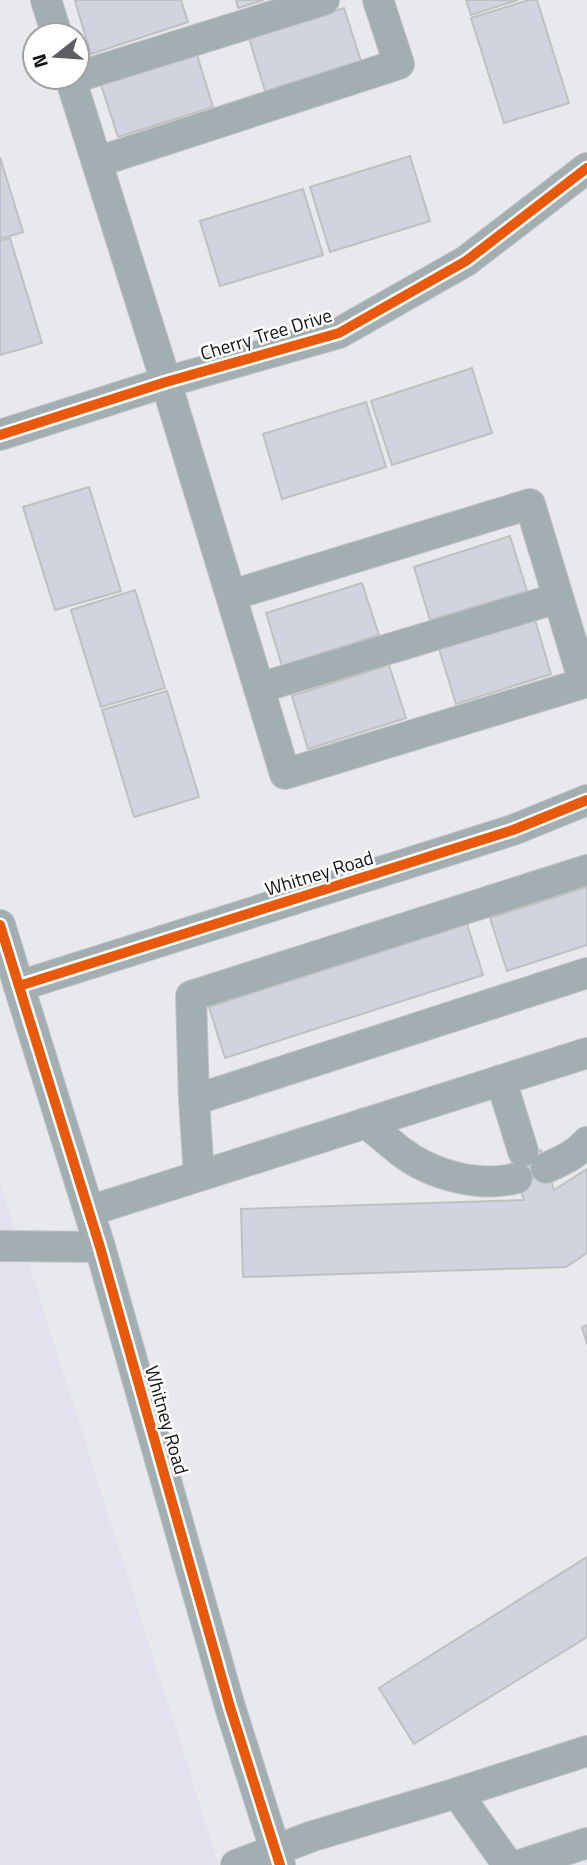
<svg xmlns="http://www.w3.org/2000/svg" width="587" height="1865" font-family="'Titillium Web',sans-serif">
<style>
.commercial{fill:#e4e1ef}
.building{fill:#d0d4df;stroke:#bfc0c2;stroke-width:2}
.lines{fill:none;stroke-linecap:round;stroke-linejoin:round}
.minor-casing{stroke:#c2c3c5;stroke-width:32}
.minor{stroke:#a2aeb2;stroke-width:30}
.cycleway-casing{stroke:#fff;stroke-width:15}
.cycleway{stroke:#e8590c;stroke-width:10}
.labels{text-anchor:middle;stroke-width:5;stroke-linejoin:round;paint-order:stroke}
.street-label{font-size:19px;fill:#121315;stroke:#fff}
</style>
<rect width="100%" height="100%" fill="#e8e9ed"/>
<!-- commercial -->
<path class="commercial" d="M0,1184L34,1280L219,1865H0Z"/>
<!-- building -->
<g class="building">
<path d="M79,0H181L188,22L91,54L75,1Z"/>
<path d="M236,0H264L238,8Z"/>
<path d="M466,0H518L471,15Z"/>
<path d="M529,0H537L569,103L504,123L471,18Z"/>
<path d="M344,8L361,61L265,91L249,38Z"/>
<path d="M197,55L213,107L118,137L101,85Z"/>
<path d="M410,156L430,221L330,252L310,187Z"/>
<path d="M0,157L23,232L0,239Z"/>
<path d="M303,189L323,255L220,286L200,221Z"/>
<path d="M10,238L42,343L0,355V241Z"/>
<path d="M472,368L492,433L392,465L371,401Z"/>
<path d="M366,402L386,467L282,499L263,434Z"/>
<path d="M89,487L121,591L55,610L23,507Z"/>
<path d="M510,536L527,591L430,620L414,567Z"/>
<path d="M362,583L379,635L282,666L266,613Z"/>
<path d="M135,590L165,688L101,707L71,610Z"/>
<path d="M535,620L551,674L456,704L439,649Z"/>
<path d="M389,665L406,718L308,749L292,696Z"/>
<path d="M167,691L199,797L134,817L102,710Z"/>
<path d="M587,887V945L507,971L490,918Z"/>
<path d="M467,924L483,975L225,1058L209,1007Z"/>
<path d="M541,1150L554,1190L587,1169V1253L566,1267L243,1277L241,1209L524,1200L511,1160Z"/>
<path d="M587,1325V1344L582,1327Z"/>
<path d="M587,1557V1637L414,1744L379,1688Z"/>
</g>
<g class="lines">
<defs>
<g id="minor">
<path d="M46,0L57,35"/>
<path d="M70,77L166,382L285,774L584,683L530,504L232,595"/>
<path d="M77,77L324,0"/>
<path d="M97,162L399,64L378,0"/>
<path d="M0,435L166,382L339,333L466,261L587,168"/>
<path d="M259,688L558,598"/>
<path d="M0,925L100,1247L230,1707L280,1865"/>
<path d="M19,986L513,830L587,800"/>
<path d="M501,1080L523,1151"/>
<path d="M194,1100L587,973"/>
<path d="M366,1123C377,1132 389,1142 400,1151C431,1175 479,1188 517,1178"/>
<path d="M546,1168C561,1161 576,1155 587,1142"/>
<path d="M199,1176L194,1100L191,996L587,870"/>
<path d="M89,1211L587,1053"/>
<path d="M0,1246L100,1247"/>
<path d="M457,1793L508,1865"/>
<path d="M236,1865L313,1836L457,1793L587,1751"/>
<path d="M520,1865L587,1843"/>
</g>
</defs>
<!-- minor casing -->
<use href="#minor" class="minor-casing"/>
<!-- minor -->
<use href="#minor" class="minor"/>
<defs>
<g id="cycleway">
<path d="M0,435L166,382L339,333L466,261L587,168"/>
<path d="M0,925L100,1247L230,1707L280,1865"/>
<path d="M19,986L513,830L587,800"/>
</g>
</defs>
<!-- cycleway casing -->
<use href="#cycleway" class="cycleway-casing"/>
<!-- cycleway -->
<use href="#cycleway" class="cycleway"/>
</g>
<g class="labels">
<!-- street labels -->
<g class="street-label">
<text transform="translate(266 334) rotate(-17)" y="7">Cherry Tree Drive</text>
<text transform="translate(319 873) rotate(-17)" y="7">Whitney Road</text>
<text transform="translate(167 1420) rotate(74)" y="7">Whitney Road</text>
</g>
</g>
<!-- north arrow -->
<g transform="translate(56 56) rotate(253)"><circle r="33" fill="#ffffff" stroke="#a0a1a1" stroke-width="2"/>
<path d="M0-5L12 26L0 18L-12 26Z" fill="#5d5e61"/>
<text y="-10" font-size="19" font-weight="bold" text-anchor="middle" fill="#121315">N</text>
</g>
</svg>
